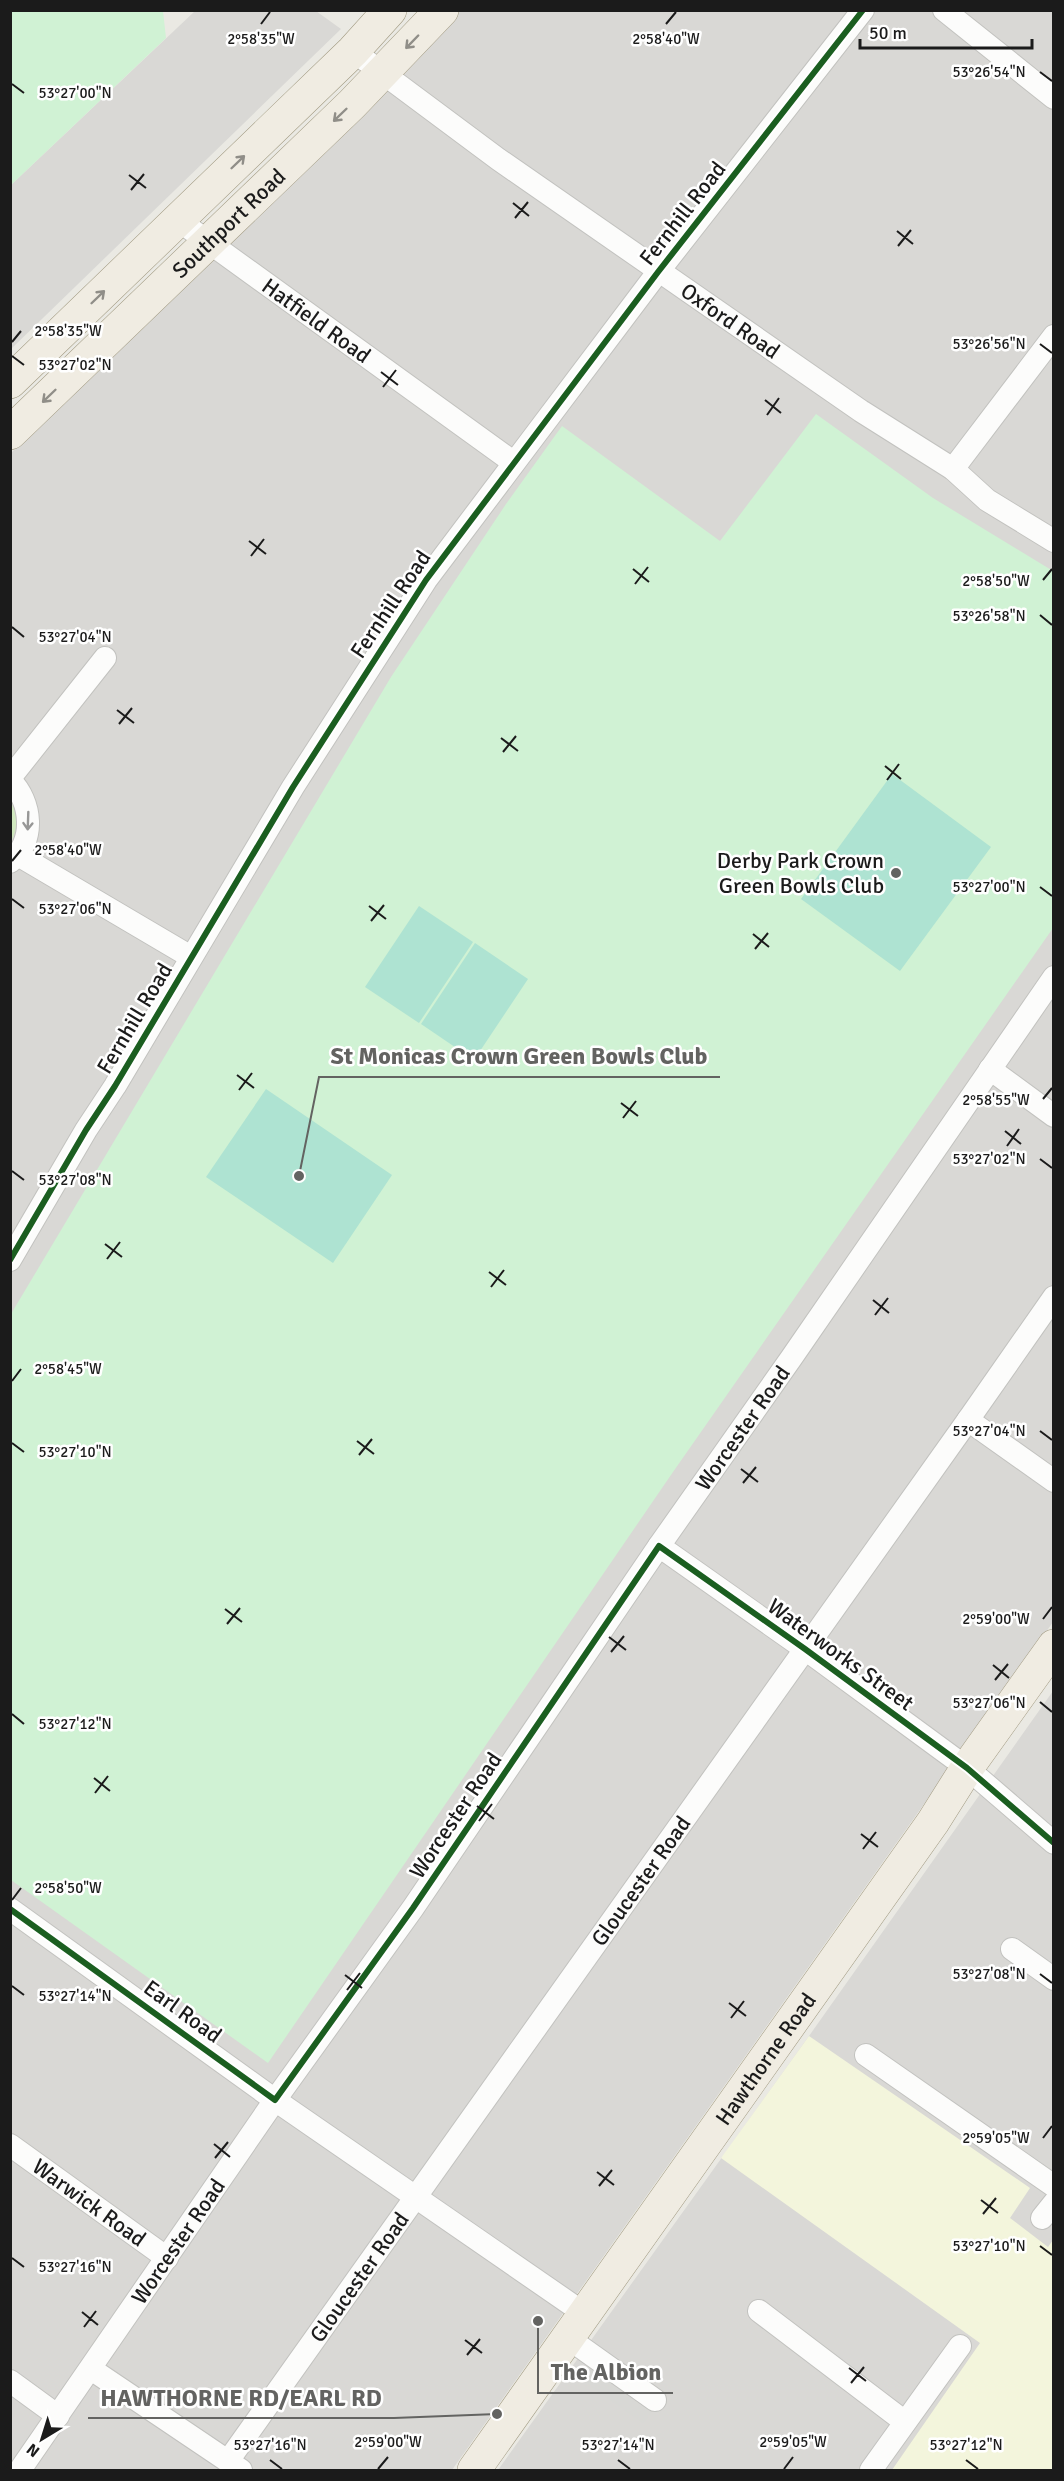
<svg xmlns="http://www.w3.org/2000/svg" width="1064" height="2481" font-family="Signika,sans-serif">
<style>
.residential{fill:#d9d8d5}
.education{fill:#f3f5dc}
.grass{fill:#d1e9c0}
.park{fill:#d0f2d4}
.pitch{fill:#aee3d2}
.parking{fill:#d8d8d5}
.lines{fill:none;stroke-linecap:round;stroke-linejoin:round}
.minor-casing{stroke:#c2c2bf;stroke-width:24}
.primary-casing{stroke:#a09980;stroke-width:34}
.minor{stroke:#fcfcfb;stroke-width:22}
.primary{stroke:#f0ece2;stroke-width:33}
.cycleway-casing{stroke:#fff;stroke-width:10}
.cycleway{stroke:#1b5e20;stroke-width:6}
.oneway{stroke:#908e88}
.oneway2{stroke:#979796}
.ticks{fill:none;stroke:#1b1b1b;stroke-width:2}
.poi-dot{fill:#636361;stroke:#fff;stroke-width:2}
.labels{text-anchor:middle;stroke-width:5;stroke-linejoin:round;paint-order:stroke}
.street-label{font-size:22px;fill:#1b1b1b;stroke:#fff}
.poi-label{font-size:22px;fill:#1b1b1b;stroke:#fff;text-anchor:end}
.ticks-label{font-size:15px;text-anchor:middle;fill:#1b1b1b;stroke:#fff;stroke-width:5;stroke-linejoin:round;paint-order:stroke}
.leader{fill:none;stroke:#636361;stroke-width:2}
.callout-dot{fill:#636361;stroke:#fff;stroke-width:2}
.callout-label{font-size:24px;text-anchor:middle;font-weight:bold;fill:#636361;stroke:#fff;stroke-width:5;stroke-linejoin:round;paint-order:stroke}
</style>
<rect width="100%" height="100%" fill="#eae9e3"/>
<!-- residential -->
<g class="residential">
<path d="M195,11H316L341,29L11,349V185Z"/>
<path d="M458,11H1053V1622L452,2470H11V453L413,61Z"/>
<path d="M1053,1691V2470H498L809,2036Z"/>
</g>
<!-- education -->
<path class="education" d="M809,2036L1030,2188L1010,2218L1048,2247L1053,2240V2470H892L980,2343L721,2158Z"/>
<!-- grass -->
<path class="grass" d="M10,801C18,814 18,829 11,842Z"/>
<!-- park -->
<g class="park">
<path d="M11,10L163,11L166,38L11,185Z"/>
<path d="M816,414L933,498L1053,571V928L673,1472L268,2063L11,1880V1314L391,677L506,504L562,426L720,541Z"/>
</g>
<!-- pitch -->
<g class="pitch">
<path d="M892,774L991,847L900,971L801,899Z"/>
<path d="M419,906L473,942L419,1023L365,987Z"/>
<path d="M475,943L528,979L474,1060L421,1024Z"/>
<path d="M266,1089L392,1175L333,1263L206,1177Z"/>
</g>
<!-- parking -->
<path class="parking" d="M588,2367L651,2412L643,2423L580,2378Z"/>
<g class="lines">
<defs>
<g id="minor">
<path d="M944,10L1054,98"/>
<path id="s1" d="M353,51L498,159L861,411L953,469L987,500L1054,541"/>
<path id="s2" d="M178,220L513,462"/>
<path d="M953,469L1054,336"/>
<path d="M10,778L105,658"/>
<path d="M10,780C32,802 36,841 10,862"/>
<path d="M18,855L191,957"/>
<path d="M990,1069L1054,1116"/>
<path d="M10,1260L86,1130L115,1086L293,787L426,580L658,272L863,10"/>
<path d="M968,1420L1054,1481"/>
<path d="M659,1546L805,1649L967,1768L1054,1843"/>
<path d="M10,1909L275,2100L585,2314"/>
<path d="M1012,1949L1054,1979"/>
<path d="M866,2055L1054,2186"/>
<path id="s3" d="M10,2145L167,2258"/>
<path d="M1042,2218L1054,2203"/>
<path d="M759,2311L905,2422"/>
<path d="M568,2338L655,2400"/>
<path d="M91,2369L241,2470"/>
<path d="M10,2381L58,2416"/>
<path id="s4" d="M228,2461L968,1420L1054,1297"/>
<path id="s5" d="M20,2470L275,2100L413,1908L659,1546L792,1357L1054,977"/>
<path d="M871,2470L960,2346"/>
</g>
<g id="primary">
<path d="M10,382L353,51L390,10"/>
<path id="s6" d="M10,433L352,104L442,10"/>
<path id="s7" d="M474,2470L933,1822L967,1768L1054,1646"/>
</g>
</defs>
<!-- minor casing -->
<use href="#minor" class="minor-casing"/>
<!-- primary casing -->
<use href="#primary" class="primary-casing"/>
<!-- minor -->
<use href="#minor" class="minor"/>
<!-- primary -->
<use href="#primary" class="primary"/>
<defs>
<g id="cycleway">
<path d="M10,1260L86,1130L115,1086L293,787L426,580L658,272L863,10"/>
<path d="M10,1909L275,2100L413,1908L659,1546L805,1649L967,1768L1054,1843"/>
</g>
</defs>
<!-- cycleway casing -->
<use href="#cycleway" class="cycleway-casing"/>
<!-- cycleway -->
<use href="#cycleway" class="cycleway"/>
</g>
<!-- one-way arrows -->
<defs><path id="oneway-shaft" d="M-6 0H5M1.5-3L5.5 0L1.5 3" fill="none" stroke-width="1.6" stroke-linecap="round" stroke-linejoin="round" transform="scale(1.5)"/></defs>
<g class="oneway">
<use href="#oneway-shaft" transform="translate(412 42) rotate(134)"/>
<use href="#oneway-shaft" transform="translate(340 115) rotate(136)"/>
<use href="#oneway-shaft" transform="translate(238 162) rotate(-44)"/>
<use href="#oneway-shaft" transform="translate(98 297) rotate(-44)"/>
<use href="#oneway-shaft" transform="translate(49 396) rotate(136)"/>
</g>
<use class="oneway2" href="#oneway-shaft" transform="translate(28 821) rotate(92)"/>
<!-- ticks -->
<path class="ticks" d="M261,24L270,12M666,24L676,12M1040,72L1052,81M12,84L24,93M129,175L146,188M131,190L144,174M513,203L529,216M515,218L528,202M897,231L913,244M898,246L911,230M12,342L21,331M1040,344L1052,353M12,356L24,365M381,372L398,385M383,387L396,370M765,400L781,413M767,415L779,398M249,541L266,554M251,556L264,539M633,569L649,582M1043,580L1052,569M635,584L648,567M1040,615L1052,625M12,627L24,637M117,710L134,723M119,724L132,708M501,738L518,751M503,752L516,736M885,766L901,779M887,780L899,764M12,861L21,850M1040,887L1052,896M12,899L24,908M369,906L386,919M371,921L384,905M753,934L769,947M755,949L768,933M237,1075L254,1088M239,1090L252,1073M1043,1099L1052,1088M621,1103L638,1116M623,1118L636,1101M1005,1131L1021,1144M1007,1146L1019,1129M1040,1159L1052,1168M12,1171L24,1180M105,1244L122,1257M107,1259L120,1242M489,1272L506,1285M491,1287L504,1270M873,1300L889,1313M875,1315L888,1298M12,1381L21,1369M1040,1431L1052,1440M357,1441L374,1454M12,1443L24,1452M359,1455L372,1439M741,1469L758,1482M743,1483L756,1467M225,1609L242,1622M1043,1619L1052,1607M227,1624L240,1608M609,1637L626,1650M611,1652L624,1636M993,1665L1009,1678M995,1680L1008,1664M1040,1702L1052,1712M12,1714L24,1724M94,1778L110,1791M95,1793L108,1776M477,1806L494,1819M479,1821L492,1804M861,1834L878,1847M863,1849L876,1832M12,1900L21,1888M1040,1974L1052,1983M345,1975L362,1988M12,1986L24,1995M347,1990L360,1973M729,2003L746,2016M731,2018L744,2001M1043,2138L1052,2126M214,2144L230,2157M215,2158L228,2142M597,2172L614,2185M599,2186L612,2170M981,2200L998,2213M983,2214L996,2198M1040,2246L1052,2255M12,2258L24,2267M82,2312L98,2325M84,2327L96,2311M465,2340L482,2353M467,2355L480,2339M849,2368L866,2381M851,2383L864,2367M270,2460L282,2469M618,2460L630,2469M966,2460L978,2469M378,2469L388,2457M784,2469L793,2457"/>
<!-- markers -->
<circle class="poi-dot" cx="896" cy="873" r="6"/>
<g class="labels">
<!-- street labels -->
<g class="street-label">
<text transform="translate(682 213) rotate(-52)" y="8">Fernhill Road</text>
<text dy="8" stroke="none"><textPath href="#s6" startOffset="303">Southport Road</textPath></text>
<text dy="8" stroke="none"><textPath href="#s2" startOffset="171">Hatfield Road</textPath></text>
<text dy="8" stroke="none"><textPath href="#s1" startOffset="464">Oxford Road</textPath></text>
<text transform="translate(390 604) rotate(-56)" y="8">Fernhill Road</text>
<text transform="translate(134 1018) rotate(-59)" y="8">Fernhill Road</text>
<text dy="8" stroke="none"><textPath href="#s5" startOffset="1268">Worcester Road</textPath></text>
<text transform="translate(841 1654) rotate(36)" y="8">Waterworks Street</text>
<text transform="translate(455 1815) rotate(-56)" y="8">Worcester Road</text>
<text dy="8" stroke="none"><textPath href="#s4" startOffset="712">Gloucester Road</textPath></text>
<text transform="translate(183 2011) rotate(36)" y="8">Earl Road</text>
<text dy="8" stroke="none"><textPath href="#s7" startOffset="504">Hawthorne Road</textPath></text>
<text dy="8" stroke="none"><textPath href="#s3" startOffset="98">Warwick Road</textPath></text>
<text dy="8" stroke="none"><textPath href="#s5" startOffset="278">Worcester Road</textPath></text>
<text dy="8" stroke="none"><textPath href="#s4" startOffset="226">Gloucester Road</textPath></text>
</g>
<!-- poi labels -->
<g class="poi-label">
<text x="884" y="868">Derby Park Crown<tspan x="884" dy="25">Green Bowls Club</tspan></text>
</g>
</g>
<g class="ticks-label">
<text x="261" y="44">2°58'35"W</text>
<text x="666" y="44">2°58'40"W</text>
<text x="989" y="77">53°26'54"N</text>
<text x="75" y="98">53°27'00"N</text>
<text x="68" y="336">2°58'35"W</text>
<text x="989" y="349">53°26'56"N</text>
<text x="75" y="370">53°27'02"N</text>
<text x="996" y="586">2°58'50"W</text>
<text x="989" y="621">53°26'58"N</text>
<text x="75" y="642">53°27'04"N</text>
<text x="68" y="855">2°58'40"W</text>
<text x="989" y="892">53°27'00"N</text>
<text x="75" y="914">53°27'06"N</text>
<text x="996" y="1105">2°58'55"W</text>
<text x="989" y="1164">53°27'02"N</text>
<text x="75" y="1185">53°27'08"N</text>
<text x="68" y="1374">2°58'45"W</text>
<text x="989" y="1436">53°27'04"N</text>
<text x="75" y="1457">53°27'10"N</text>
<text x="996" y="1624">2°59'00"W</text>
<text x="989" y="1708">53°27'06"N</text>
<text x="75" y="1729">53°27'12"N</text>
<text x="68" y="1893">2°58'50"W</text>
<text x="989" y="1979">53°27'08"N</text>
<text x="75" y="2001">53°27'14"N</text>
<text x="996" y="2143">2°59'05"W</text>
<text x="989" y="2251">53°27'10"N</text>
<text x="75" y="2272">53°27'16"N</text>
<text x="388" y="2447">2°59'00"W</text>
<text x="793" y="2447">2°59'05"W</text>
<text x="270" y="2450">53°27'16"N</text>
<text x="618" y="2450">53°27'14"N</text>
<text x="966" y="2450">53°27'12"N</text>
</g>
<!-- callouts -->
<path class="leader" d="M299 1176L319 1077H720M538 2321L538 2393H673M497 2414L394 2418H88"/>
<g class="callout-dot">
<circle cx="299" cy="1176" r="6"/>
<circle cx="538" cy="2321" r="6"/>
<circle cx="497" cy="2414" r="6"/>
</g>
<g class="callout-label">
<text x="519" y="1064">St Monicas Crown Green Bowls Club</text>
<text x="606" y="2380">The Albion</text>
<text x="241" y="2406">HAWTHORNE RD/EARL RD</text>
</g>
<!-- border -->
<rect width="1064" height="2481" fill="none" stroke="#1b1b1b" stroke-width="24"/>
<!-- north arrow -->
<g transform="translate(42 2439) rotate(218)" stroke="#ffffff" stroke-width="4.5" paint-order="stroke">
<path d="M0-4.5L10 22L0 15L-10 22Z" fill="#1b1b1b"/>
<text y="-9" font-size="16" font-weight="bold" text-anchor="middle" fill="#1b1b1b">N</text>
</g>
<!-- scale -->
<path d="M860 39v9h172v-9" fill="none" stroke="#1b1b1b" stroke-width="3"/>
<text x="869" y="39" font-size="18" fill="#1b1b1b" stroke="#ffffff" stroke-width="4.5" paint-order="stroke">50 m</text>
</svg>
